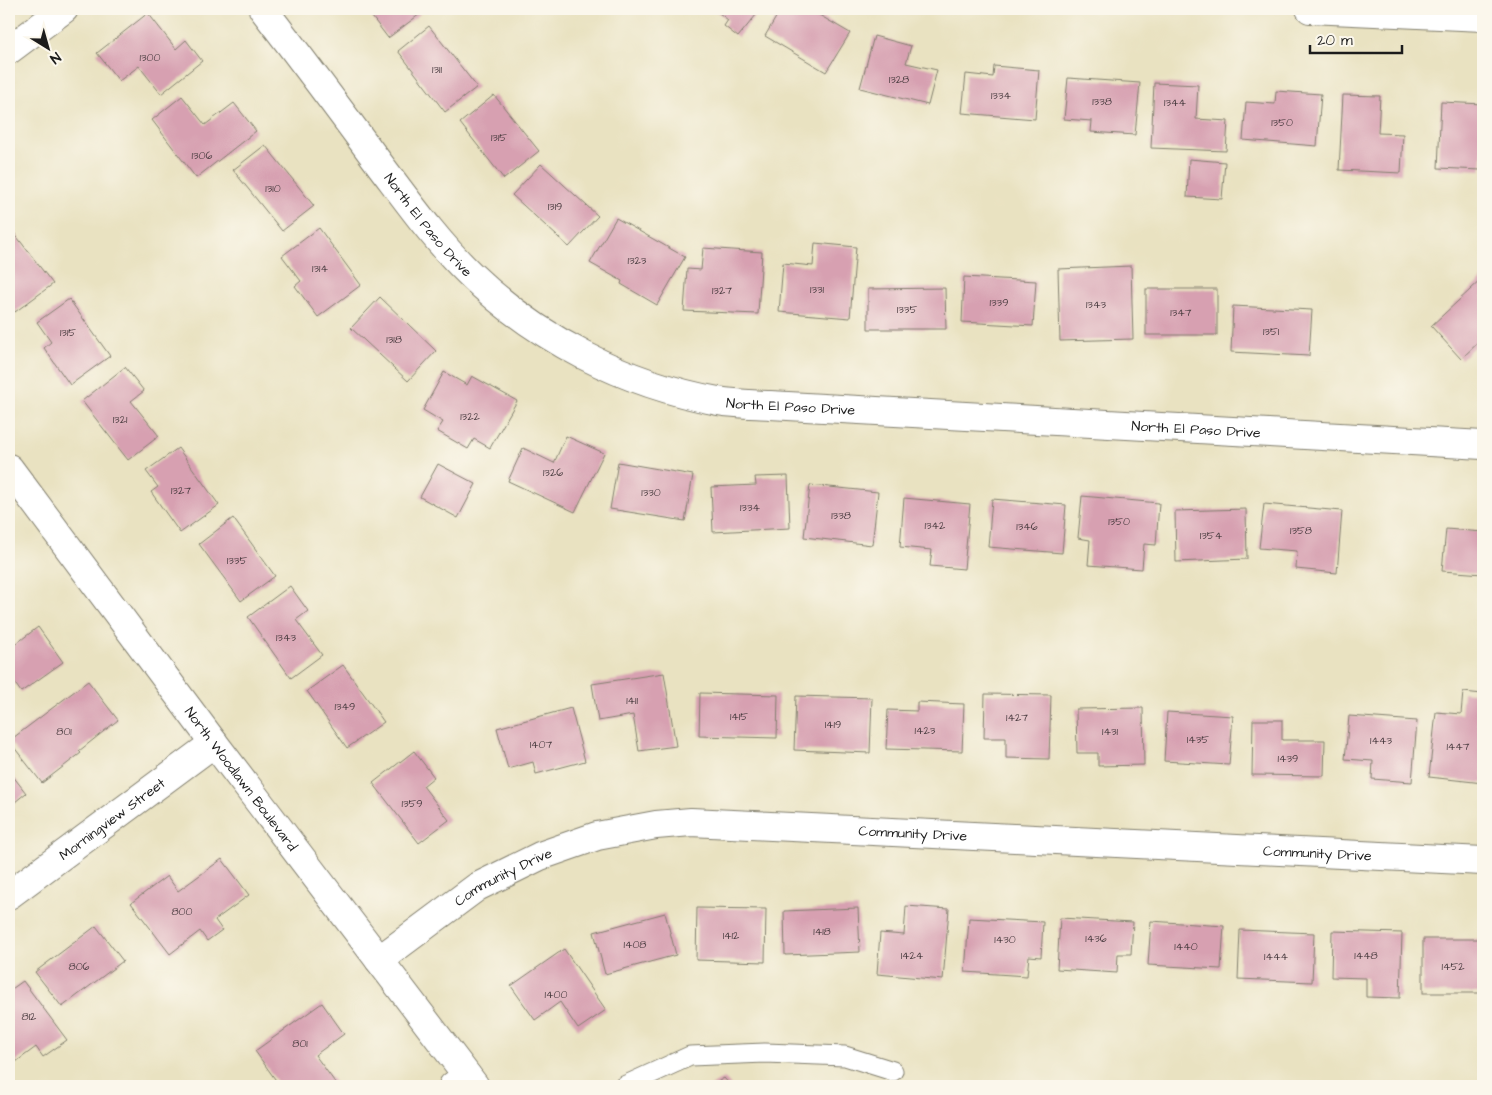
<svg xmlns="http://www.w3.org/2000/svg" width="1492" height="1095" font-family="'Architects Daughter',sans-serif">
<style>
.building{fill:#d7a0b1}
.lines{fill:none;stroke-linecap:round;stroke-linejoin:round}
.service-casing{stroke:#827f6e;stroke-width:21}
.minor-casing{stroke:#827f6e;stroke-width:30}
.tertiary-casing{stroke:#827f6e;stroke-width:30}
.service{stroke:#fff;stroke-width:19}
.minor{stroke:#fff;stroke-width:28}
.tertiary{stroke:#fff;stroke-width:28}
.labels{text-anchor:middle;stroke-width:4.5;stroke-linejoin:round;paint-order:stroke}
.number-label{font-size:11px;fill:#4b3d41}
.street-label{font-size:14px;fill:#1c1c1c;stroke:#fbf7ec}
</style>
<rect width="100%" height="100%" fill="#fbf7ec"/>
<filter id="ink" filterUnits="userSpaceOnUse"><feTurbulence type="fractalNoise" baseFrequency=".02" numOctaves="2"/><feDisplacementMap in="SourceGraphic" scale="10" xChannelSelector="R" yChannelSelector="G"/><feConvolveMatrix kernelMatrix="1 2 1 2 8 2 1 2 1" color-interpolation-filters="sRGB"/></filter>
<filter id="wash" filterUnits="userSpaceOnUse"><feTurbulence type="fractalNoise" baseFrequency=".0096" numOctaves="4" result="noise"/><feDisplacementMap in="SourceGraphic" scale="20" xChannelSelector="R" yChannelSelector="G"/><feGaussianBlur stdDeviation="1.12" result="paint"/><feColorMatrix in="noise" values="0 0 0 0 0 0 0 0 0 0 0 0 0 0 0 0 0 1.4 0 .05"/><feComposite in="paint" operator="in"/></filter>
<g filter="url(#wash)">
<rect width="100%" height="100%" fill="#e9e2c1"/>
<g id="blocks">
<!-- building -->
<g class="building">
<path d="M366,9H416L420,14L388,38Z"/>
<path d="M714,9H761L738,37L724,26L728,20Z"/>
<path d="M781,9H809L850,33L826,72L765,36Z"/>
<path d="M148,13L176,49L186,40L202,61L161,94L139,66L119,81L97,53Z"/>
<path d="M429,26L477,87L445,112L398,51Z"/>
<path d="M874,36L911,46L906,63L937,70L928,105L860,88Z"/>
<path d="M994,66L1039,70L1035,119L962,113L966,74L993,77Z"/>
<path d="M1068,78L1140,83L1135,135L1091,132L1092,121L1064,119Z"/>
<path d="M1154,83L1198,85L1196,119L1228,121L1226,151L1151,148Z"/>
<path d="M1276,91L1321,94L1317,146L1243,140L1246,102L1275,104Z"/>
<path d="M494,95L539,151L504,179L460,123Z"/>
<path d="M1343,95L1380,96L1378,133L1403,134L1401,173L1339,170Z"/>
<path d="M182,96L205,125L234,103L256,131L196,178L152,120Z"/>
<path d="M1441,102L1483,104V142L1481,170L1438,168Z"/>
<path d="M265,145L314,206L282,231L233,170Z"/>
<path d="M1189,159L1225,162L1222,199L1187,197Z"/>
<path d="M541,164L598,216L569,247L512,195Z"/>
<path d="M616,218L685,257L657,305L621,284L622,281L590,263Z"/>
<path d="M319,228L361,285L318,317L295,286L301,281L282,256Z"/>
<path d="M11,229L53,284L15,312L9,303V230Z"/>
<path d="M815,243L856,247L850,318L779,312L783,263L813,266Z"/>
<path d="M703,248L762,252L758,314L684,311L687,269L701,270Z"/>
<path d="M1131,266L1133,339L1060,341L1058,269Z"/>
<path d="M964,277L1036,281L1033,326L962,322Z"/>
<path d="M1483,278V338L1461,359L1431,326Z"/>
<path d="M945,288L946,329H868V289Z"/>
<rect x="1146" y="289" width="71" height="46"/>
<path d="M380,297L436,351L408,381L351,328Z"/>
<path d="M69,299L110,356L70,385L44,348L51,342L37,322Z"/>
<path d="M1233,306L1312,310L1309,356L1231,352Z"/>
<path d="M125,367L144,391L131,401L159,436L128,460L82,401Z"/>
<path d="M444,372L467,385L472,376L517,401L490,448L474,439L468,449L437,431L443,422L423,410Z"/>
<path d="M566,436L604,453L575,512L508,481L523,448L554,463Z"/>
<path d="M178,448L219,505L180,533L151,492L158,487L146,471Z"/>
<path d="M618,462L693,475L685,521L610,509Z"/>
<path d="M438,464L476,484L458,518L420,497Z"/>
<path d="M788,476L790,528L713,532L711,487L756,485L755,477Z"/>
<path d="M810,485L878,492L872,545L804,537Z"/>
<path d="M1082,496L1159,503L1156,545L1144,544L1142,569L1088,565L1090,540L1078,538Z"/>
<path d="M904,498L970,504L964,569L930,566L932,550L900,547Z"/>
<path d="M992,499L1066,505L1062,553L988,547Z"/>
<path d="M1264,504L1342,511L1337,573L1296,569L1297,551L1259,548Z"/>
<path d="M1246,509L1247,559L1176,562L1175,511Z"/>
<path d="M233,518L275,576L241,601L199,544Z"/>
<path d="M1446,529L1483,532V574L1442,571Z"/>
<path d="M290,586L308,611L296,620L322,655L291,678L248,617Z"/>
<path d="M38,627L63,662L21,692L9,675V649Z"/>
<path d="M343,665L384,722L347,748L307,691Z"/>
<path d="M664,673L676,746L639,751L633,715L598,721L592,684Z"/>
<path d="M88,681L118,720L79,751L81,753L42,783L9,741Z"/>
<path d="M1463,692L1483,694V783L1429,777L1436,712L1461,714Z"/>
<path d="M700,693L778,695L777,738L699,736Z"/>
<path d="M985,694L1051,695L1049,759L1006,758V738H984Z"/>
<path d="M796,696L872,698L870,753L794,750Z"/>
<path d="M917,702L964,704L962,751L886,749L888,710L917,711Z"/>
<path d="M571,708L585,761L536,774L533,762L508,769L497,728Z"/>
<path d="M1143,708L1144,765L1098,766V753H1077L1076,709Z"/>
<path d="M1167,712L1233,716L1229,765L1164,761Z"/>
<path d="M1349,716L1417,721L1412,782L1372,779L1373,761L1345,759Z"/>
<path d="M1253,720H1282V740H1325L1324,776L1252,775Z"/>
<path d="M414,751L434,777L423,786L449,820L419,843L373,783Z"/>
<path d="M9,771L26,793L9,807Z"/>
<path d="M222,859L249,895L215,920L222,930L207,941L200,931L170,954L131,903L167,876L178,891Z"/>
<path d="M906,906L949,909L943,980L877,974L880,933L904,935Z"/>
<path d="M697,908L766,909L765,962L696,960Z"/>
<path d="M858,908L860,952L785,955L784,911Z"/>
<path d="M665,913L676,955L605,974L594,932Z"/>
<path d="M969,918L1043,922L1041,957L1029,956L1027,976L965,972Z"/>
<path d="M1060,918L1133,922L1131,954H1118L1117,973L1057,969Z"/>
<path d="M1151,921L1224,926L1221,969L1148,965Z"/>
<path d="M96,926L123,961L62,1007L35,972Z"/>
<path d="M1240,930L1314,933L1312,982L1238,979Z"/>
<path d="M1332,931L1402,933L1400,998L1366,997V978L1331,977Z"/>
<rect x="1423" y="939" width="60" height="54"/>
<path d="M564,949L606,1010L578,1029L560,1002L535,1020L511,986Z"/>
<path d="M23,981L67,1040L43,1057L36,1047L9,1067V991Z"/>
<path d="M322,1003L344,1034L315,1055L337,1085L280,1086L255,1051Z"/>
<path d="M724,1078L731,1086H711Z"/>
</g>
</g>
</g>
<g filter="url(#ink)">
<use href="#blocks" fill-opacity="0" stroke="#827f6e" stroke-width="1"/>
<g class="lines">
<defs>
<path id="service" d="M624,1086L690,1056L765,1053L845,1056L893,1071"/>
<g id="minor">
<path id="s1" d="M263,9C303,61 342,113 381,166C409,203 436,241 470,274C537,339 625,384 718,401C735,404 753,404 770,405L1483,445"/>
<path d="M1310,9L1483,17"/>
<path d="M9,50L64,9"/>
<path id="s2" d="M9,895L214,743"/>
<path id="s3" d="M379,960L477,887L540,856L597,836L656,825L691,822L1483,861"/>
<path d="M453,1086L467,1076"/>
</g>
<g id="tertiary">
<path id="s4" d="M9,468L214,743L475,1086"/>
</g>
</defs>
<!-- service casing -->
<use href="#service" class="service-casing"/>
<!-- minor casing -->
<use href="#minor" class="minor-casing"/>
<!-- tertiary casing -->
<use href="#tertiary" class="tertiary-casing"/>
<!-- service -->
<use href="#service" class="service"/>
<!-- minor -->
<use href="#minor" class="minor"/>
<!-- tertiary -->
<use href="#tertiary" class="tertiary"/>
</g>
</g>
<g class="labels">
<!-- number labels -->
<g class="number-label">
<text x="150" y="61">1300</text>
<text x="437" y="73">1311</text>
<text x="899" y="83">1328</text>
<text x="1001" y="99">1334</text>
<text x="1102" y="105">1338</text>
<text x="1175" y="106">1344</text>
<text x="1282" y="126">1350</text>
<text x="499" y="141">1315</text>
<text x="202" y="159">1306</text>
<text x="273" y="192">1310</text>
<text x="555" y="210">1319</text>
<text x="637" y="264">1323</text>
<text x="320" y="272">1314</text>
<text x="817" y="293">1331</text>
<text x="722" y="294">1327</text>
<text x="999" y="306">1339</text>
<text x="1096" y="308">1343</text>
<text x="907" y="313">1335</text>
<text x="1181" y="316">1347</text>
<text x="1271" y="335">1351</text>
<text x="68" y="336">1315</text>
<text x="394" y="343">1318</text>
<text x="470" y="420">1322</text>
<text x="120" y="423">1321</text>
<text x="553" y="476">1326</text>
<text x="181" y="494">1327</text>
<text x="651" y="496">1330</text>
<text x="750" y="511">1334</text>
<text x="841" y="519">1338</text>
<text x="1119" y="525">1350</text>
<text x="935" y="529">1342</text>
<text x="1027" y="530">1346</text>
<text x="1301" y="534">1358</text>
<text x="1211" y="539">1354</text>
<text x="237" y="564">1335</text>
<text x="286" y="641">1343</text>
<text x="632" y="704">1411</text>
<text x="345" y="710">1349</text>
<text x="739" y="720">1415</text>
<text x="1017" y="721">1427</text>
<text x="833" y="728">1419</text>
<text x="925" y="734">1423</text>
<text x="64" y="735">801</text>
<text x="1110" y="735">1431</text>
<text x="1198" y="743">1435</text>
<text x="1381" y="744">1443</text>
<text x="541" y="748">1407</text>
<text x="1458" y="750">1447</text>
<text x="1288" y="762">1439</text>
<text x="412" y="807">1359</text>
<text x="182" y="915">800</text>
<text x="822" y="935">1418</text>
<text x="731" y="939">1412</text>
<text x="1096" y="942">1436</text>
<text x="1005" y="943">1430</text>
<text x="635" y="948">1408</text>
<text x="1186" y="950">1440</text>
<text x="912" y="959">1424</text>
<text x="1366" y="959">1448</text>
<text x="1276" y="960">1444</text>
<text x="79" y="970">806</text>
<text x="1453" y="970">1452</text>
<text x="556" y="998">1400</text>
<text x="29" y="1020">812</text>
<text x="300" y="1047">801</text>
</g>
<!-- street labels -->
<g class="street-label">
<text dy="5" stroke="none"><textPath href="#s1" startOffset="272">North El Paso Drive</textPath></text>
<text dy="5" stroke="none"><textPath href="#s1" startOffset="692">North El Paso Drive</textPath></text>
<text dy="5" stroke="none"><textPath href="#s1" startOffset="1098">North El Paso Drive</textPath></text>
<text dy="5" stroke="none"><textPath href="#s4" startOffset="388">North Woodlawn Boulevard</textPath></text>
<text dy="5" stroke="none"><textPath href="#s2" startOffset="128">Morningview Street</textPath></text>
<text dy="5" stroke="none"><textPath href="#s3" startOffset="570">Community Drive</textPath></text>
<text dy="5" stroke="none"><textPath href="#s3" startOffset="975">Community Drive</textPath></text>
<text dy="5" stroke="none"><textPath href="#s3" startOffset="150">Community Drive</textPath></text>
</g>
</g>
<!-- margin -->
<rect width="1492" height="1095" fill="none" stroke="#fbf7ec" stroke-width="30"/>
<!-- north arrow -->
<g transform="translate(48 48) rotate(143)" stroke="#fbf7ec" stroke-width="4" paint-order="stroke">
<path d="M0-4L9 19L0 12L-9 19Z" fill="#1c1c1c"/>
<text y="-8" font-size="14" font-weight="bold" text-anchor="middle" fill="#1c1c1c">N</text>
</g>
<!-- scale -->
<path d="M1310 45v8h92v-8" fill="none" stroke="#1c1c1c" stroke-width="2.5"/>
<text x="1317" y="45" font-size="15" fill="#1c1c1c" stroke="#fbf7ec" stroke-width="4" paint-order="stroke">20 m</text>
</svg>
